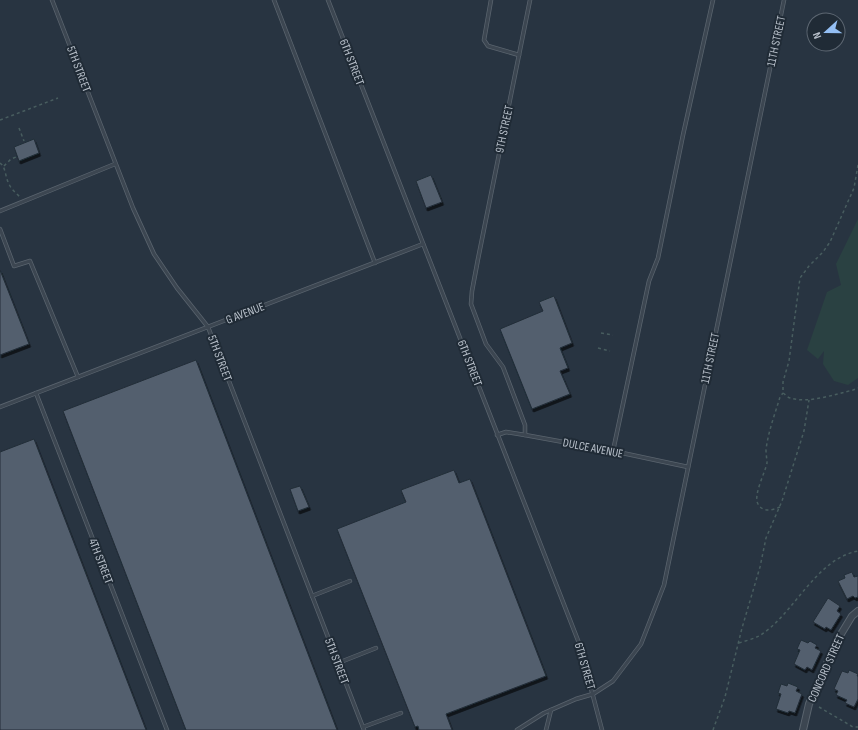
<svg xmlns="http://www.w3.org/2000/svg" width="858" height="730" font-family="'Sofia Sans Condensed',sans-serif">
<style>
.green{fill:#2a4142}
.building{fill:#535f6e;stroke:#222d38;filter:url(#shadow)}
.lines{fill:none;stroke-linecap:round;stroke-linejoin:round}
.service-casing{stroke:#5a646e;stroke-width:4.5}
.minor-casing{stroke:#5a646e;stroke-width:8}
.path{stroke:#485d5f;stroke-width:1.5;stroke-dasharray:3 3;stroke-linecap:butt}
.service{stroke:#3c4651;stroke-width:3}
.minor{stroke:#3c4651;stroke-width:6}
.labels{text-anchor:middle;stroke-width:4;stroke-linejoin:round;paint-order:stroke}
.street-label{font-size:12px;fill:#b9c1cb;stroke:#202b36}
</style>
<defs>
<filter id="shadow"><feDropShadow dx="1.5" dy="3" stdDeviation="0" flood-color="#0009"/></filter>
</defs>
<rect width="100%" height="100%" fill="#283441"/>
<!-- green -->
<path class="green" d="M858,219V378L848,385L834,381L823,364L824,351L818,359L807,350L827,292L841,285L836,264Z"/>
<!-- building -->
<g class="building">
<path d="M34,139L39,153L19,161L14,147Z"/>
<path d="M431,175L442,202L426,208L416,181Z"/>
<path d="M0,270L29,344L0,355Z"/>
<path d="M554,296L572,343L560,348L568,368L560,371L570,394L532,409L500,329L543,311L539,302Z"/>
<path d="M196,360L337,730H186L63,411Z"/>
<path d="M34,439L146,730H0V452Z"/>
<path d="M454,470L459,483L470,479L546,676L446,714L452,730H419L418,726L415,727L337,529L406,502L401,490Z"/>
<path d="M300,486L309,507L298,511L290,489Z"/>
<path d="M852,572L854,577L858,576V597L855,598L853,596L847,599L838,581L845,578L844,575Z"/>
<path d="M828,598L840,606L837,611L841,614L831,630L826,627L825,629L813,622Z"/>
<path d="M801,640L808,643L810,641L817,645L815,648L821,651L812,670L807,667L805,670L794,664L800,650L797,649Z"/>
<path d="M849,670L858,674L857,676H858V699L854,707L845,703L847,700L836,695L838,691L834,689L842,671L848,673Z"/>
<path d="M788,683L798,687L796,691L802,694L795,713L789,711L788,713L776,709L781,694L778,693L781,684L787,686Z"/>
</g>
<g class="lines">
<defs>
<g id="service">
<path d="M52,0L133,208L154,254L177,288L208,327L364,730"/>
<path d="M274,0L375,263"/>
<path d="M328,0L579,643L602,730"/>
<path d="M491,0L484,40L488,46L519,55"/>
<path d="M0,211L115,164"/>
<path d="M0,229L14,266L30,261L78,377"/>
<path d="M36,393L167,730"/>
<path d="M0,407L423,244"/>
<path d="M497,435L506,432L525,435L613,451L688,467"/>
<path d="M525,435V425L503,367L486,344L471,304L472,291L478,259L530,0"/>
<path d="M613,451L649,281L658,258L683,135L713,0"/>
<path d="M312,596L350,581"/>
<path d="M338,663L376,648"/>
<path d="M363,727L401,713"/>
<path d="M517,730L544,713L576,699L593,694L613,681L641,644L664,585L784,0"/>
<path d="M546,730L551,710"/>
</g>
<path id="minor" d="M803,730L809,704L838,639L852,616L858,611"/>
</defs>
<!-- service casing -->
<use href="#service" class="service-casing"/>
<!-- minor casing -->
<use href="#minor" class="minor-casing"/>
<!-- path -->
<g class="path">
<path d="M0,120L58,98"/>
<path d="M19,128L24,141"/>
<path d="M0,163C6,167 5,177 9,184C11,189 16,193 20,197"/>
<path d="M858,165L854,188L830,242L823,252L809,266L800,278L789,361L783,382V393C786,395 788,398 791,398C807,404 836,394 853,390L858,388"/>
<path d="M4,166L11,159L16,157"/>
<path d="M601,333L613,335"/>
<path d="M598,348L610,351"/>
<path d="M780,507C773,510 763,513 758,504C753,495 765,473 767,463C767,459 766,455 766,450C768,432 775,414 780,397L783,393"/>
<path d="M739,643C745,641 753,639 759,636C794,615 815,559 858,551"/>
<path d="M819,707L853,727H858"/>
<path d="M713,730L725,697L742,628L760,567L766,538L782,501L804,431L809,400"/>
</g>
<!-- service -->
<use href="#service" class="service"/>
<!-- minor -->
<use href="#minor" class="minor"/>
</g>
<g class="labels">
<!-- street labels -->
<g class="street-label">
<text transform="translate(776 41) rotate(-78)" y="4">11TH STREET</text>
<text transform="translate(352 62) rotate(69)" y="4">6TH STREET</text>
<text transform="translate(79 69) rotate(69)" y="4">5TH STREET</text>
<text transform="translate(504 129) rotate(-78)" y="4">9TH STREET</text>
<text transform="translate(245 313) rotate(-21)" y="4">G AVENUE</text>
<text transform="translate(220 358) rotate(69)" y="4">5TH STREET</text>
<text transform="translate(710 358) rotate(-78)" y="4">11TH STREET</text>
<text transform="translate(470 363) rotate(69)" y="4">6TH STREET</text>
<text transform="translate(593 448) rotate(11)" y="4">DULCE AVENUE</text>
<text transform="translate(101 561) rotate(69)" y="4">4TH STREET</text>
<text transform="translate(337 661) rotate(69)" y="4">5TH STREET</text>
<text transform="translate(585 666) rotate(74)" y="4">6TH STREET</text>
<text transform="translate(826 668) rotate(-66)" y="4">CONCORD STREET</text>
</g>
</g>
<!-- north arrow -->
<g transform="translate(826 32) rotate(249)"><circle r="19" fill="#202b36" stroke="#5d6772"/>
<path d="M0-3L7 15L0 10L-7 15Z" fill="#94bff4"/>
<text y="-6" font-size="11" font-weight="bold" text-anchor="middle" fill="#b9c1cb">N</text>
</g>
</svg>
